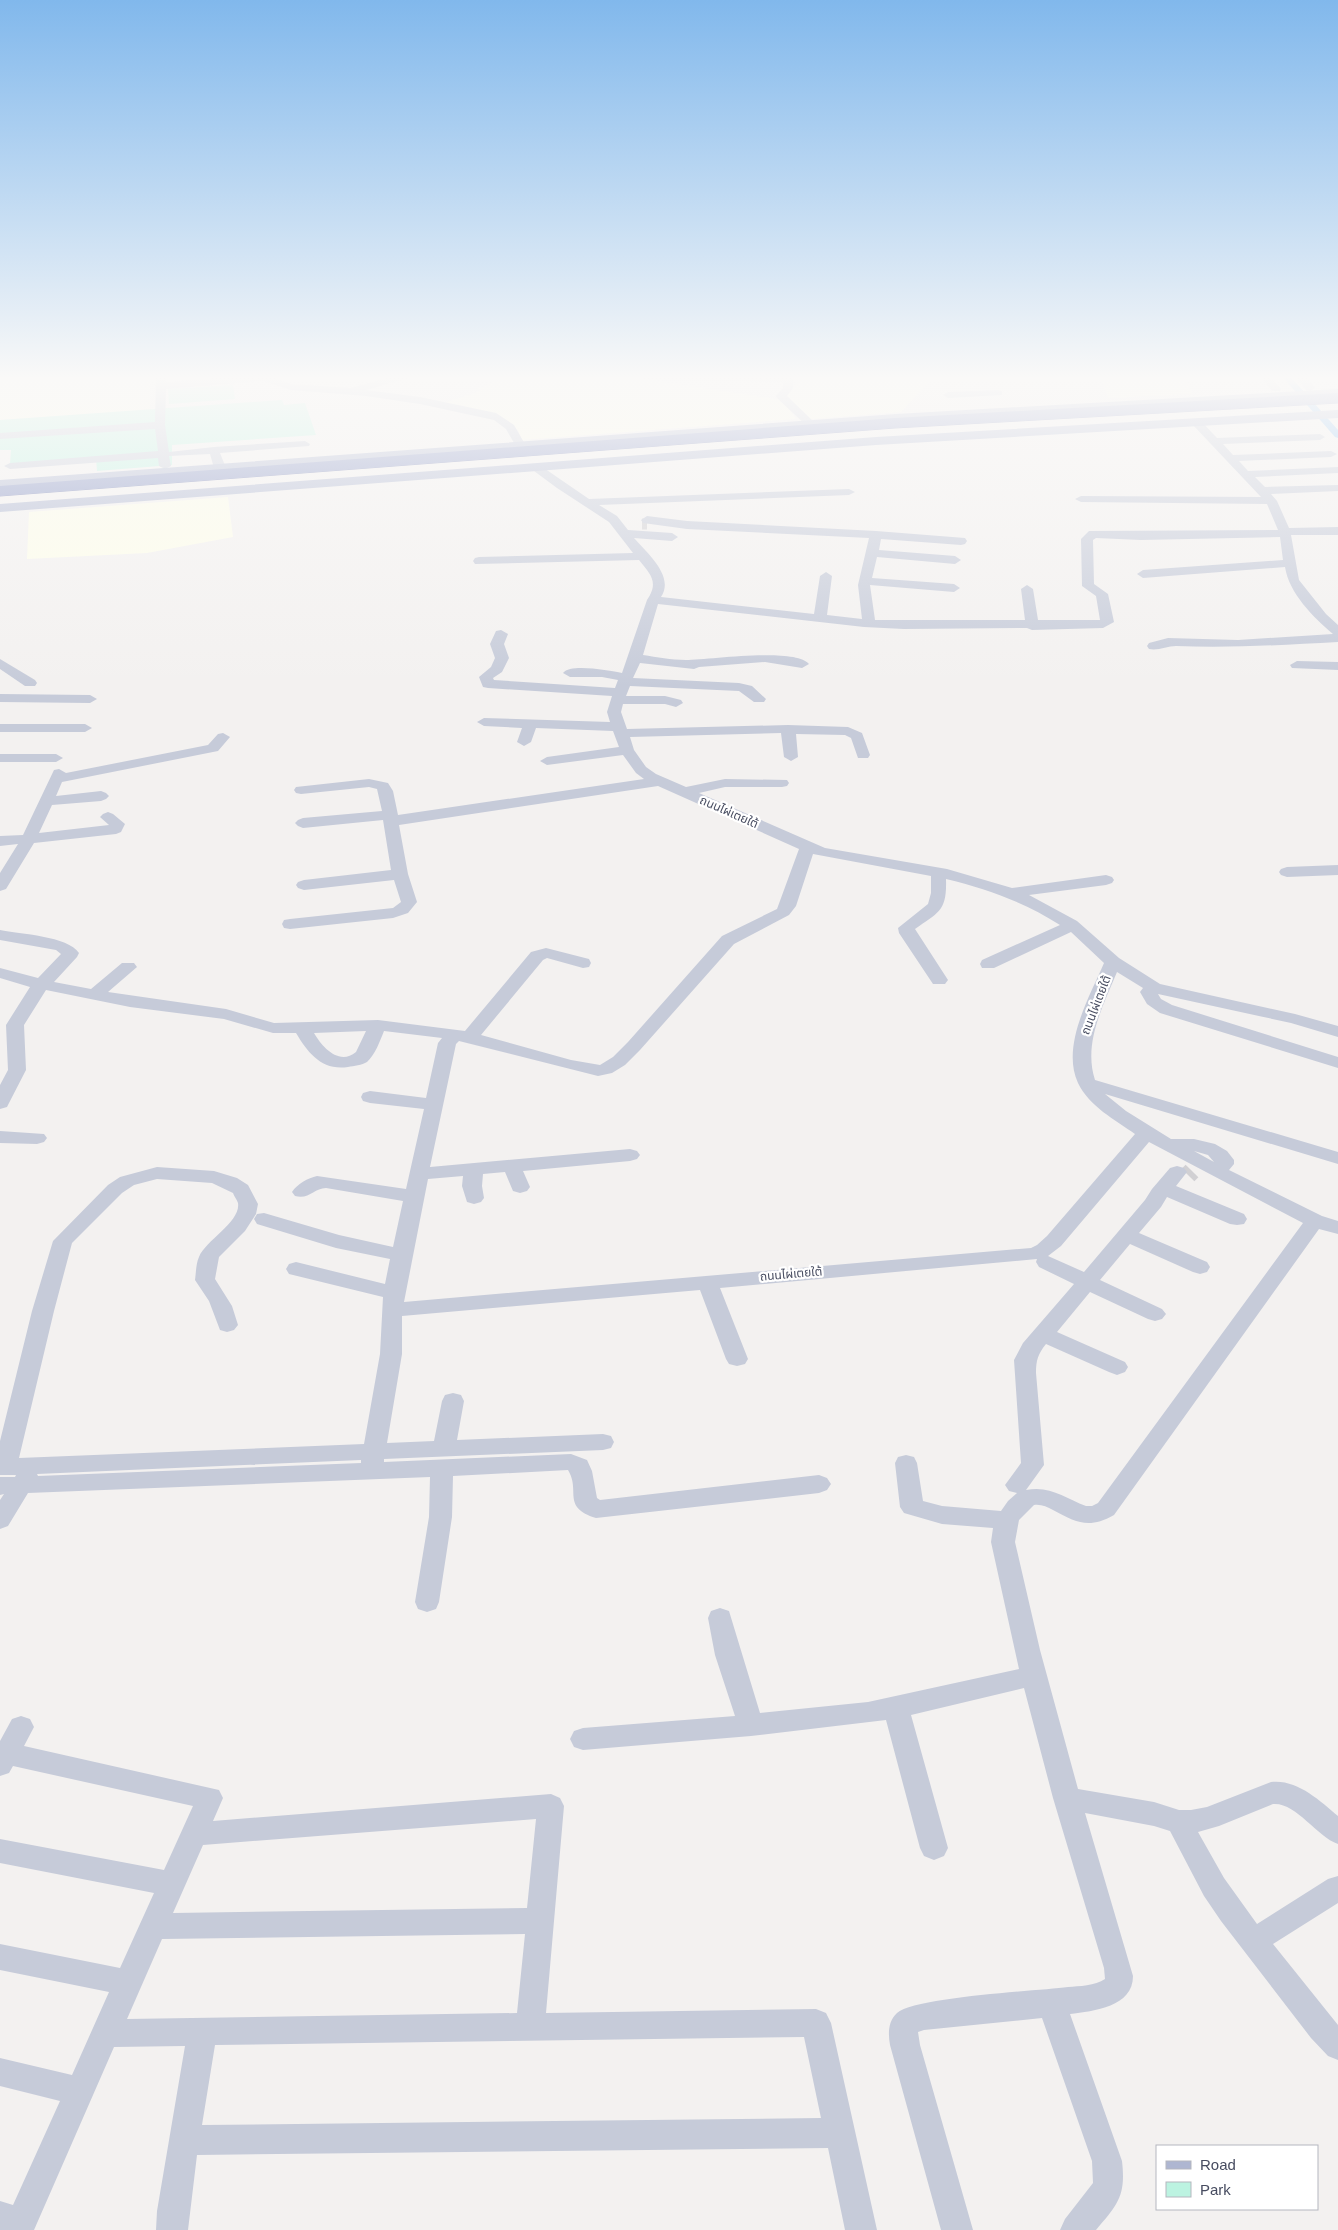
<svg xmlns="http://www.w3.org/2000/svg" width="1338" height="2230" font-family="Arial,'Noto Sans Thai',sans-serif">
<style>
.commercial{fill:#fefeea}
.green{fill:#bcf3e1}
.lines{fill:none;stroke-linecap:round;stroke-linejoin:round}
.canal{fill:#86bdf3;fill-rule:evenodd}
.minor-tunnel-far1{stroke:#d1d0d3;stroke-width:11;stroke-dasharray:11 5.5;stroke-linecap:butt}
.minor-tunnel{stroke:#d1d0d3;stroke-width:18;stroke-dasharray:18 9;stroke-linecap:butt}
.highway-casing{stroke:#707baf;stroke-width:1}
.minor{fill:#c6cbd9;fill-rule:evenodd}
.major{fill:#aeb6d1;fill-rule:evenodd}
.highway{fill:#8491c3;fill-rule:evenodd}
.labels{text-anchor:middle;stroke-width:4.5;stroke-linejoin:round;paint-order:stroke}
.street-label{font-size:12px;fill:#474c60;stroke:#fff}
</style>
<rect width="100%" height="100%" fill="#f3f1f0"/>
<!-- commercial -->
<g class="commercial">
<path d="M0,375H150V410L0,420Z"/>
<path d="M511,375H616L782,400L796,419L522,440L518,430L496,414L444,403L481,391L477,389Z"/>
<path d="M805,375H994L991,381L931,380L901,412L811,419L786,395Z"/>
<path d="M1100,375H1175L1177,377L1185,378L1192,394L1108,398Z"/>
<path d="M228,497L233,537L147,553L27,559L29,512Z"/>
</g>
<!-- green -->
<g class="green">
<path d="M233,385L235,399L169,404L168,389Z"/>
<path d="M282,400L284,405L305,403L316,435L172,445V465L97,471L96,457L10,464L11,450H0V420Z"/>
</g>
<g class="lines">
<!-- canal -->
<path class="canal" d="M1281,375H1289L1338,430V438L1335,437Z"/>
<!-- minor-tunnel-far1 -->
<path class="minor-tunnel-far1" d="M642,524H647"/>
<!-- minor-tunnel -->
<path class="minor-tunnel" d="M1188,1175L1192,1171"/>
<defs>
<path id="highway" d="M1338,393V403L895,428L0,496V486L895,418Z"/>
</defs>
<!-- highway casing -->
<use href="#highway" class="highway-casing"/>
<!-- minor -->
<g class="minor">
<path d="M156,375H166V382L266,375L291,384L351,388L398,375H413L412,377L366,390L420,397L496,413L514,425L526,446L525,448H517L506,429L494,420L420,404L366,396L291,390L263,381L166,389L165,425L169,452L214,447L305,441L310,444L309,446L220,453L226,468L220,471L214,468L210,454L169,456L171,466L165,469L159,466L158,458L10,469L4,466L10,463L158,451L155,429L0,439V433L155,422Z"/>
<path d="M643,375H793V388L787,396L816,424L811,427L807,426L777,398L776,396L783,388V382L646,380L641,377Z"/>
<path d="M1260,375H1270L1281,389L1280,391H1272Z"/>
<path d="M1294,375H1304L1315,388L1310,391L1306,390Z"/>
<path d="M998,390L1002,391V395L948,398L943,395L948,392Z"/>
<path d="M1196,419L1200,420L1217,438L1320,434L1325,437L1320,440L1223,444L1233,455L1331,451L1337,454L1331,457L1239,461L1248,471L1338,467V473L1255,477L1265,487L1338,485V491L1271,494L1277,501L1289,528L1338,527V535H1291L1299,580L1326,614L1338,625V642C1283,645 1231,648 1176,646C1167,646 1158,651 1149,649L1147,646L1149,643L1168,638L1238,640L1333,634C1313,617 1289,593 1285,567L1143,578L1137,574L1143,570L1283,560L1280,537L1141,540L1096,538L1093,540L1094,584L1108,594L1114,622L1103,628L1032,630L1027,628L904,629L864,627L658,604L643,655C657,657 671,660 686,660C708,660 795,647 809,664L802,668L765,662L699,667L694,669L640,663L633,678L739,683L752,686L766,699L764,702H754L739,691L630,686L626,696H665L681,700L683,703L676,707L665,704H623L621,712L627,729L788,725L848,727L862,733L870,755L868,758H858L851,738L845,735L796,734L798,757L791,761L784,757L781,733L630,737L634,750L646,767L656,774L686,787L725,779L787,780L789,783L787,786L782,787H725L699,793L825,848L947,869L1012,888L1106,875L1112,877L1114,880L1112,883L1106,885L1029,895L1077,921L1119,958L1160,984L1295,1014L1338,1026V1037L1291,1023L1158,994L1161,999L1172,1005L1338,1057V1068L1160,1013L1147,1004L1140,992L1143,988L1117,972C1103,1006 1083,1043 1095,1080L1338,1152V1164L1105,1094L1126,1111L1171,1139H1194L1215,1144L1227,1151L1234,1160V1164L1229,1170L1322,1216L1338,1221V1234L1319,1229L1114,1515C1089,1529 1077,1523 1053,1510C1047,1507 1041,1504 1034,1505L1019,1520L1015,1542L1040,1650L1078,1789L1154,1802L1179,1810H1191L1207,1807L1271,1782C1297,1779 1319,1800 1338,1816V1844C1316,1836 1296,1802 1273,1804L1219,1826L1198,1832L1224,1878L1257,1924L1328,1879L1338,1876V1903L1273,1944L1338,2025V2060L1328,2056L1311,2038L1221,1921L1204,1896L1170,1831L1154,1826L1085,1813L1133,1976C1133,2007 1094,2011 1070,2014L1122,2161C1126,2196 1118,2204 1096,2230H1060L1065,2219L1093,2183L1092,2161L1042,2018L924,2030L918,2032L920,2045L973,2230H941L890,2045C888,2034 888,2021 897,2013C915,1997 1037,1991 1068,1987C1079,1986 1095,1986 1105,1979L1104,1968L1053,1798L1024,1688L911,1715L948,1848L944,1856L934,1860L924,1856L920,1848L886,1720L751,1736L583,1750L574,1747L570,1739L574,1731L583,1728L735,1716L715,1655L708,1618L711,1611L720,1608L729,1611L760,1713L868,1702L1019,1669L991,1542L993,1528L942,1524L904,1513L900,1507L895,1463L898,1457L906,1455L914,1457L917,1463L923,1501L942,1506L1001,1511L1008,1501L1017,1493L1009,1491L1005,1485L1021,1463L1014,1360L1023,1343L1074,1284L1039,1267L1036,1262L1037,1259L720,1288L748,1359L745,1364L737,1366L729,1364L726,1359L700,1290L402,1316V1354L387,1443L434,1441L442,1401L445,1395L453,1393L461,1395L464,1401L457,1440L603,1434L611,1436L614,1442L611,1448L603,1450L384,1459V1462L571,1454L587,1460L592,1471L597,1498L600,1500L819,1475L827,1478L831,1484L827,1490L819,1493L596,1518C561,1507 581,1491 568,1470L453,1476L452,1517L439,1602L436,1609L427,1612L418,1609L415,1602L429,1517L430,1477L28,1493L8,1526L0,1529V1500L4,1494L0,1495V1477H15L16,1475H0V1441L32,1311L53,1241L108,1185L120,1177L157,1167L214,1171L237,1178L248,1185L258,1204L256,1214L245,1231L219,1257L215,1279L232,1306L238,1325L234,1330L227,1332L220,1330L209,1301L195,1280C196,1273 196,1263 199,1257C206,1240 241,1222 238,1203C237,1200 234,1196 233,1193L212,1183L157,1179L134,1185L122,1193L72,1243L54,1311L19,1458L364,1444L380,1354L383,1297L289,1274L286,1269L289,1264L296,1262L385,1284L390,1259L336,1248L257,1224L254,1219L257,1214L264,1213L339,1235L393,1247L403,1201L326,1188C314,1188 309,1200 295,1196L292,1192C297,1184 308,1178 317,1176L406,1189L424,1109L370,1103L363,1101L361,1097L363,1093L370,1091L426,1098L438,1043L442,1038L384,1031C380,1041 375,1055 367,1062C362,1065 354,1066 348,1067C322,1071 308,1053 296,1033H273L224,1019L130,1007L46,990L24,1025L26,1070L9,1103L7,1107L0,1109V1085L8,1070L6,1025L30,987L0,978V968L38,978L61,954L56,950L0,940V930C20,934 68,936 79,953L77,957L54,982L91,989L122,963H134L137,967L108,992L226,1009L274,1023L378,1020L465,1031L531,952L546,948L589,959L591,963L589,967L583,968L547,958L543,960L481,1035L571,1060L600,1065L613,1057L628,1042L722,936L777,909L799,849L658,786L399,825L408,874L417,902L408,913L393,918L290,929L284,928L282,924L284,920L290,919L393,908L401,902L394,880L304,890L298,888L296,885L298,882L304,880L391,870L383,820L303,828L298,826L295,823L298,820L303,818L382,811L377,789L369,787L301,794L296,793L294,790L296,787L369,779L388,783L393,791L398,815L644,779L636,773L623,755L547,765L540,761L547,757L619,747L613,731L536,728L531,742L524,746L517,742L522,728L484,726L477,722L484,718L610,722L607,712L612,696L488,688L483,687L479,677L491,667L495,658L490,644L496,631L501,630L508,634L504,644L509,658L502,672L493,678L494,680L615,688L618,680L602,677H570L563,673C571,663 610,671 622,673L647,600C659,582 651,575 639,560L475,564L473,561L475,558L479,557L633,553L609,522L557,488L530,468L528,466L530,464H538L589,499L849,489L855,492L849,495L599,505L617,516L628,530L672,533L678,537L672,541L634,538C647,553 675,576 661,597L814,614L820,576L826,572L832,576L827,615L862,619L858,585L869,538L687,529L643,523L641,520L647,516L687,521L876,531L965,538L967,541L965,544L961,545L881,539L879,550L955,556L961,560L955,564L877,557L872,578L954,584L960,588L954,592L870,585L875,620H1025L1021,589L1027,585L1033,589L1038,620H1100L1096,596L1082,586L1081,539L1089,531L1278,530L1267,504L1081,502L1075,499L1081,496L1261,497L1192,424L1191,422L1192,420ZM813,854L931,876V893L928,904L898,928L899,933L933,984H945L948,980L915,929C939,912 947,911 946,879C987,889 1024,902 1060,925L982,960L980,964L982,968H994L1071,932L1104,963C1089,998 1061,1046 1078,1083C1089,1106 1115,1120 1135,1134L1047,1236L1037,1245L1031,1248L404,1302L428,1179L463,1176L462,1186L467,1202L474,1204L481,1202L484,1198L482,1186L483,1174L505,1172L513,1191L520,1193L527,1191L530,1187L523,1171L630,1161L637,1159L640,1155L637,1151L630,1149L430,1167L456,1044L459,1041L598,1076L612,1073L625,1065L640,1050L734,944L789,915L796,906ZM366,1031L356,1052C339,1066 322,1047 314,1033ZM1149,1142L1303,1223L1098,1503L1092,1506H1086C1065,1498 1050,1485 1026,1490L1044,1465L1036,1373C1036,1360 1038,1354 1046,1344L1109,1372L1117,1375L1125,1372L1128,1367L1125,1362L1057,1332L1090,1292L1148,1319L1155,1321L1162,1319L1166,1314L1162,1309L1100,1280L1130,1244L1193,1272L1200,1274L1207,1272L1210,1267L1207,1262L1139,1233L1161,1207L1167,1197L1230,1224L1237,1225L1244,1224L1247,1219L1244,1214L1176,1186L1187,1172L1184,1168L1177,1166L1170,1168L1152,1189L1145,1200L1084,1272L1048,1256L1061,1246ZM1194,1151L1208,1155L1214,1162ZM361,1460V1463L38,1476L37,1474Z"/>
<path d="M0,659L35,680L37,683L35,686H25L0,669Z"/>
<path d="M1297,661L1338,662V670L1292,668L1290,665Z"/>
<path d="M0,694L90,695L97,699L90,703L0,702Z"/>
<path d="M0,724H85L92,728L85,732H0Z"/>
<path d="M223,733L230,737L218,751L62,782L56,796L101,791L106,793L109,796L106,799L101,801L52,805L39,833L109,825L100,817L103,814L108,812L113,814L125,824L121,832L116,834L34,843L6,889L0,891V873L18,844L0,846V836L23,835L54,770L59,769L66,773L208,745L218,734Z"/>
<path d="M0,754H56L63,758L56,762H0Z"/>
<path d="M1338,865V875L1287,877L1281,875L1279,872L1281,869L1287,867Z"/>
<path d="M0,1131L44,1134L47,1138L44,1142L37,1144L0,1143Z"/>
<path d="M21,1716L30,1719L34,1727L24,1746L219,1790L223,1798L213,1821L551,1794L560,1798L564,1806L546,2013L816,2009L826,2013L831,2023L877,2230H845L828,2148L197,2155L188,2230H156L157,2211L185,2046L114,2047L34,2230H0V2201L13,2205L60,2101L0,2086V2058L72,2075L109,1992L0,1970V1944L120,1968L154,1893L0,1863V1839L164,1870L193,1806L13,1766L9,1773L0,1776V1741L12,1719ZM536,1819L527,1908L173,1913L203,1845ZM525,1934L517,2013L127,2019L162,1939ZM804,2037L821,2118L202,2125L215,2045Z"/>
</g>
<!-- major -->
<g class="major">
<path d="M1338,389V397L896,422L0,488V480L896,414Z"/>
<path d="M1338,410V418L876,445L0,512V504L876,437Z"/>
</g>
<!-- highway -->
<use href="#highway" class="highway"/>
</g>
<!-- sky -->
<linearGradient id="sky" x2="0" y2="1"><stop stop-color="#81b8ec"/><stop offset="0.55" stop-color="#faf9f8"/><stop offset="1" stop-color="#faf9f8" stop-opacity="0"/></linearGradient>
<rect width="1338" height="687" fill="url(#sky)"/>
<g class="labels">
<!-- street labels -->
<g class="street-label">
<text transform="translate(729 812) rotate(24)" y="4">ถนนไผ่เตยใต้</text>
<text transform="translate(1096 1005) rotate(-69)" y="4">ถนนไผ่เตยใต้</text>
<text transform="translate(791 1274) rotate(-5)" y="4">ถนนไผ่เตยใต้</text>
</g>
</g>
<!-- legend -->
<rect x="1156" y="2145" width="162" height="65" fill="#ffffff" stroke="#b5b7bf"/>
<rect x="1166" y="2161" width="25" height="8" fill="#aeb6d1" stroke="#b5b7bf"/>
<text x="1200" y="2170" font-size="15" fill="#474c60">Road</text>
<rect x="1166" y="2182" width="25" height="15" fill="#bcf3e1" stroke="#b5b7bf"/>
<text x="1200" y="2195" font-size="15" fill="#474c60">Park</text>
</svg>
